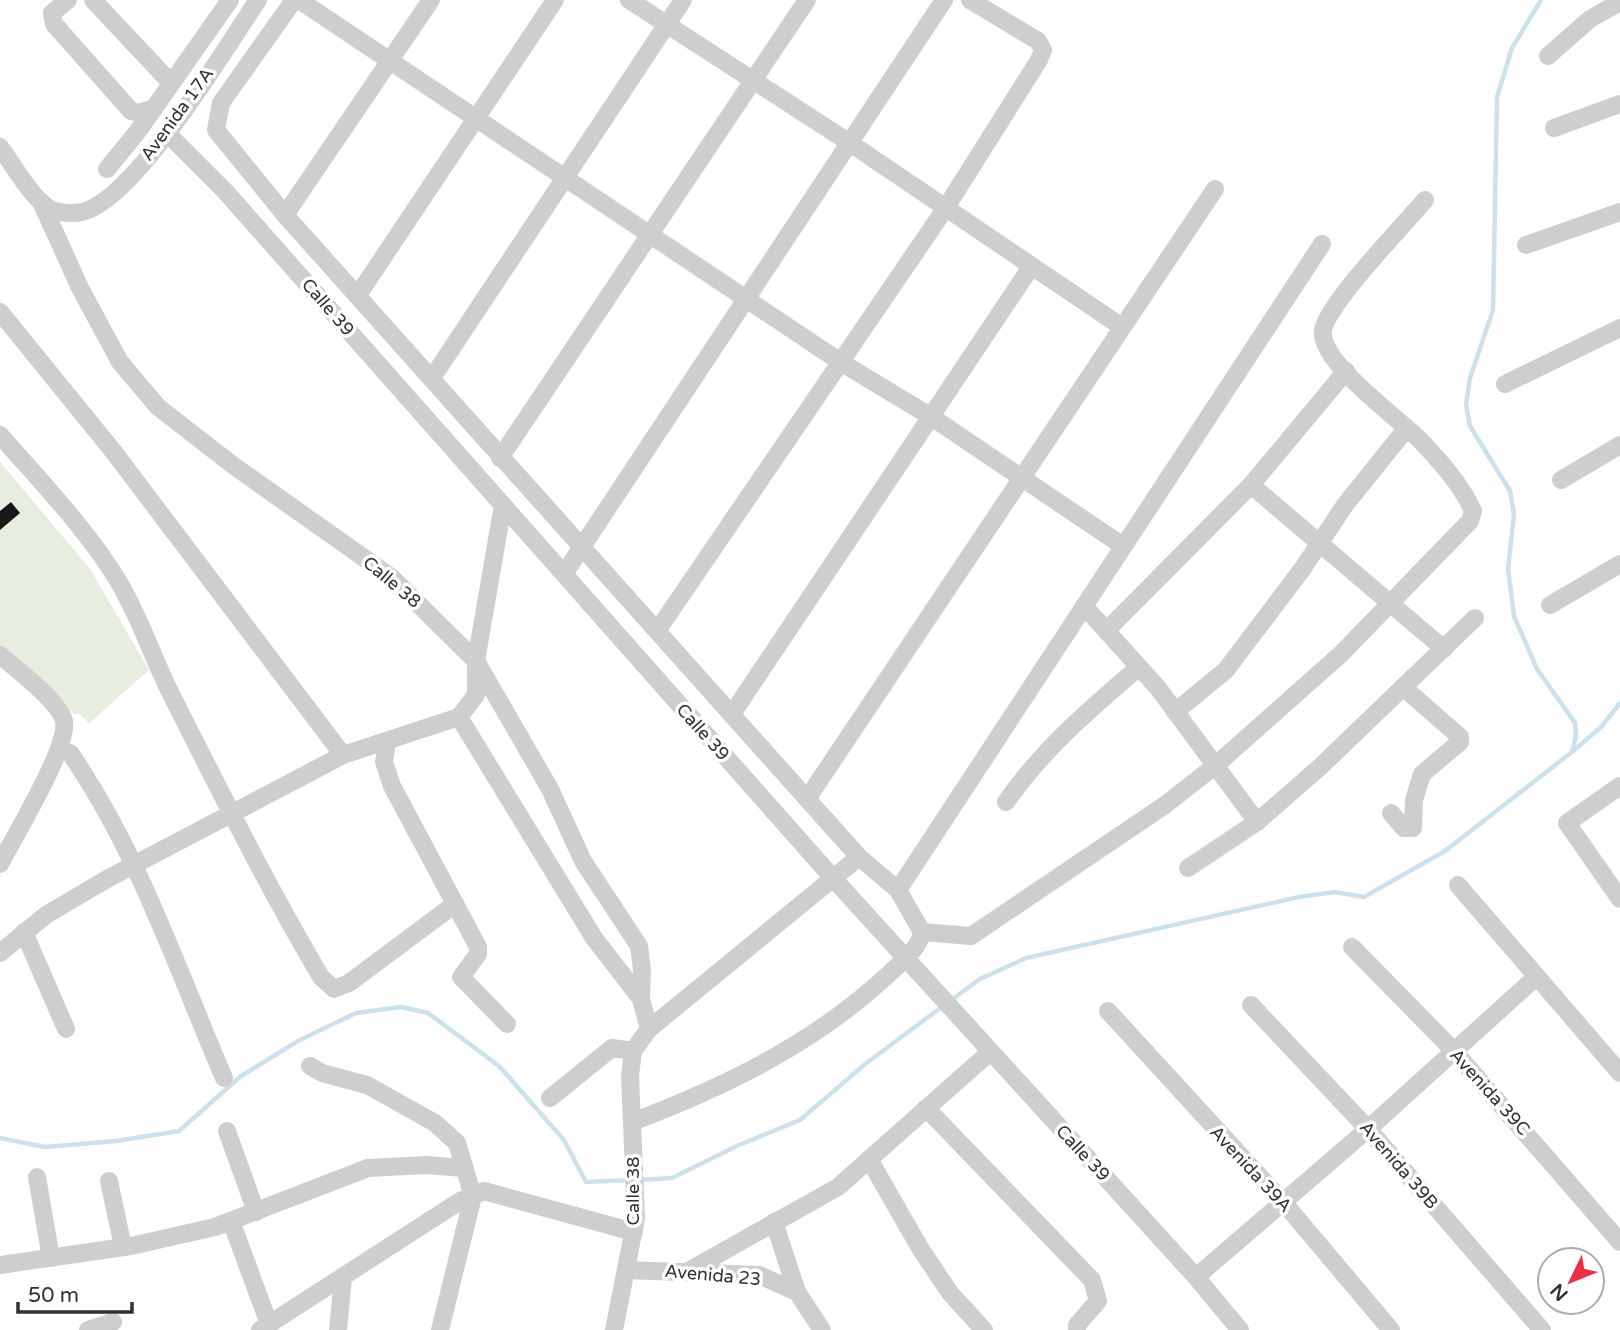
<svg xmlns="http://www.w3.org/2000/svg" width="1620" height="1330" font-family="'Varela Round',sans-serif">
<style>
.green{fill:#e8eedf}
.lines{fill:none;stroke-linecap:round;stroke-linejoin:round}
.stream{stroke:#cbe2ee;stroke-width:4.5}
.building{fill:#181818}
.street{stroke:#cecece;stroke-width:18}
.labels{text-anchor:middle;stroke-width:7;stroke-linejoin:round;paint-order:stroke}
.street-label{font-size:18px;fill:#313131;stroke:#fff}
</style>
<rect width="100%" height="100%" fill="#fff"/>
<!-- green -->
<path class="green" d="M0,462L90,569L149,670L89,723L78,713L75,715L48,689L0,654Z"/>
<g class="lines">
<!-- stream -->
<g class="stream">
<path d="M1541,0L1512,48L1497,97L1493,310L1470,378L1466,405L1470,426L1510,491L1514,514L1508,569L1514,616L1537,669L1575,723L1576,736L1572,752"/>
<path d="M950,1001L980,979L1026,958L1299,897L1335,892L1364,897L1445,851L1572,752L1601,727L1620,703"/>
<path d="M0,1138L45,1147L116,1141L179,1131L241,1076L298,1041L356,1013L401,1007L428,1013L499,1066L564,1140L586,1182L631,1180"/>
<path d="M640,1180L672,1178L739,1145L800,1120L864,1065L943,1006"/>
</g>
</g>
<!-- building -->
<path class="building" d="M11,502L20,513L0,530V511Z"/>
<g class="lines">
<!-- street -->
<g class="street">
<path d="M68,0L52,13L54,24L131,111L139,113L154,108"/>
<path d="M93,0L171,83"/>
<path d="M294,0L221,103L216,130L285,215L859,857L649,1029L633,1051L630,1076L636,1218L614,1330"/>
<path d="M299,0L842,363L930,416L1123,546"/>
<path d="M629,0L850,143L1122,327"/>
<path d="M1548,56L1590,19L1620,2"/>
<path d="M1554,128L1620,104"/>
<path d="M167,133L224,190L832,877L1196,1277L1240,1330"/>
<path d="M0,147C13,164 35,205 55,211C62,213 75,214 82,212C135,200 226,47 258,0"/>
<path d="M107,169L138,131L230,0"/>
<path d="M42,204L80,288L120,362L158,407L234,466L391,577L476,661L550,789L583,861L639,946L642,970L641,999L649,1029"/>
<path d="M285,215L431,0"/>
<path d="M1526,245L1620,212"/>
<path d="M358,295L555,0"/>
<path d="M0,312L113,451L343,755"/>
<path d="M432,378L683,0"/>
<path d="M1505,384L1620,328"/>
<path d="M0,435C40,481 85,527 117,579C139,615 151,653 169,690C218,787 266,884 321,977L334,989L349,983L455,904"/>
<path d="M500,458L807,0"/>
<path d="M1561,480L1620,445"/>
<path d="M1251,485L1444,649"/>
<path d="M564,574L944,0"/>
<path d="M1550,605L1620,564"/>
<path d="M1084,606L1158,688L1257,822"/>
<path d="M1107,630L1251,485L1346,371"/>
<path d="M657,631L945,209L1039,60L1043,50L1038,41L970,0"/>
<path d="M0,655C16,669 59,701 64,721C69,747 14,837 0,864"/>
<path d="M1175,712L1226,670L1303,568L1345,505L1406,429"/>
<path d="M732,714L1031,267"/>
<path d="M459,717L594,938L641,999"/>
<path d="M387,742L384,762L392,786L478,947V954L461,977L507,1024"/>
<path d="M70,753C138,851 177,969 224,1078"/>
<path d="M1620,786L1567,823L1620,899"/>
<path d="M807,799L1215,189"/>
<path d="M1006,802C1043,749 1090,709 1139,667"/>
<path d="M1391,813L1404,828H1413L1414,800L1422,774L1460,742V737L1403,687"/>
<path d="M1188,868L1257,822L1320,767L1475,618"/>
<path d="M1458,885L1620,1073"/>
<path d="M898,890L1322,244"/>
<path d="M24,932L66,1029"/>
<path d="M922,932L971,936L1165,805L1216,765L1341,654L1470,521L1473,511C1461,484 1439,460 1419,439C1398,418 1318,361 1323,330C1328,303 1404,225 1425,200"/>
<path d="M1352,947L1453,1050L1620,1242"/>
<path d="M0,953L46,915L107,879L343,755L459,717L476,695V661L503,505"/>
<path d="M1251,1005L1368,1129L1542,1330"/>
<path d="M1108,1011L1284,1203L1391,1330"/>
<path d="M310,1066L322,1073L367,1085L435,1123L457,1143L473,1196L440,1330"/>
<path d="M550,1098L612,1048L633,1051"/>
<path d="M926,1108L1092,1280L1098,1301L1077,1325V1330"/>
<path d="M632,1122C727,1086 815,1043 890,973C901,962 920,948 922,932L898,890L859,857"/>
<path d="M227,1131L256,1212"/>
<path d="M869,1159L920,1248L950,1293L984,1330"/>
<path d="M37,1177L51,1258"/>
<path d="M109,1181L123,1247"/>
<path d="M231,1221L269,1324"/>
<path d="M774,1222L797,1292L822,1330"/>
<path d="M0,1265L131,1246L215,1227L368,1168L426,1165L464,1168"/>
<path d="M626,1270L759,1275L797,1292"/>
<path d="M690,1270L838,1187L990,1052"/>
<path d="M1196,1277L1368,1129L1535,978"/>
<path d="M88,1330L113,1322"/>
<path d="M260,1330L460,1201L484,1191L634,1232"/>
<path d="M338,1330L343,1277"/>
</g>
</g>
<g class="labels">
<!-- street labels -->
<g class="street-label">
<text transform="translate(177 114) rotate(-54)" y="6">Avenida 17A</text>
<text transform="translate(328 307) rotate(49)" y="6">Calle 39</text>
<text transform="translate(392 582) rotate(40)" y="6">Calle 38</text>
<text transform="translate(703 732) rotate(48)" y="6">Calle 39</text>
<text transform="translate(1490 1092) rotate(48)" y="6">Avenida 39C</text>
<text transform="translate(1083 1153) rotate(47)" y="6">Calle 39</text>
<text transform="translate(1399 1165) rotate(49)" y="6">Avenida 39B</text>
<text transform="translate(1251 1169) rotate(47)" y="6">Avenida 39A</text>
<text transform="translate(633 1191) rotate(-90)" y="6">Calle 38</text>
<text transform="translate(713 1275) rotate(5)" y="6">Avenida 23</text>
</g>
</g>
<!-- north arrow -->
<g transform="translate(1571 1281) rotate(227)"><circle r="33" fill="#ffffff" stroke="#adadad" stroke-width="2"/>
<path d="M0-5L12 26L0 18L-12 26Z" fill="#ec2f45"/>
<text y="-10" font-size="19" font-weight="bold" text-anchor="middle" fill="#313131">N</text>
</g>
<!-- scale -->
<path d="M18 1302v10h114v-10" fill="none" stroke="#313131" stroke-width="3.5"/>
<text x="28" y="1302" font-size="21" fill="#313131" stroke="#ffffff" stroke-width="5" paint-order="stroke">50 m</text>
</svg>
